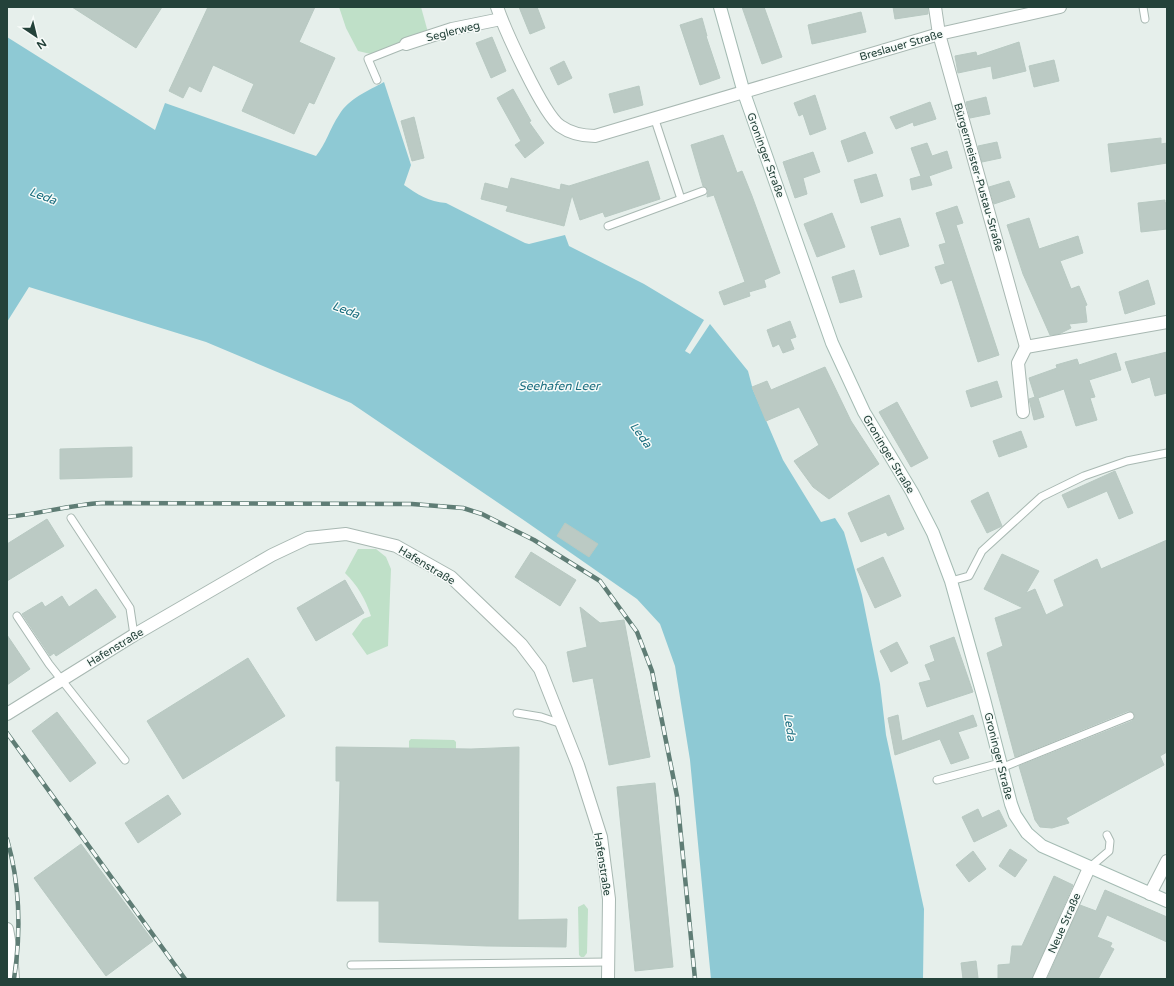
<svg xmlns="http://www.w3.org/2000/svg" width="1174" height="986" font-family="'Varela Round',sans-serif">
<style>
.green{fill:#bfe0c8}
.water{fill:#8ec9d4}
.building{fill:#bbcac4;stroke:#b8c9c2}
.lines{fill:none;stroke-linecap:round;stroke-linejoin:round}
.lane-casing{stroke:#a8b8b2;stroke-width:9}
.street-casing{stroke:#a8b8b2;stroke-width:14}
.secondary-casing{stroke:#a4bbb3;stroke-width:14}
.lane{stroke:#fff;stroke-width:7}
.street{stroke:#fff;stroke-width:12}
.secondary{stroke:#fff;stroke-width:12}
.rail-casing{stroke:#5f7d75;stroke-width:4.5}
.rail{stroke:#f7fbf9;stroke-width:3;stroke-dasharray:9;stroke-linecap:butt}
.labels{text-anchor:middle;stroke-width:3;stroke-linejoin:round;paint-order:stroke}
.street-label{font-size:11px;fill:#24423a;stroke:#f7fbf9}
.water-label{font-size:12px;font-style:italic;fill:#1c6f80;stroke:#f7fbf9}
</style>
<rect width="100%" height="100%" fill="#e6efeb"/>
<!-- green -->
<g class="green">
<path d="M339,7H421L429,36L379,56L358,51L346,28Z"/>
<path d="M358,549H376L386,557L391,569L388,646L367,655L352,634L363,619L371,616C365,598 358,586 345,573Z"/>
<path d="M411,739L454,740L456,742V749L409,748V741Z"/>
<path d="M584,904L588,909L587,953L584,957H581L579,955L578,907Z"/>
</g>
<!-- water -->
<path class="water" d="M7,37L155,130L165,103L316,156C326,144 330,128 339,115C349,98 368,91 384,82L411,165L404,185C417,194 429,202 446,203L525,243L529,244L565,235L569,246L644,284L704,320L685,351L690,354L710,324L748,371L753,390L783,460L821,522L835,518L844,532L862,595L880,684L886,735L924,909L923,979H711L690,760L675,666L660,624L637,599L525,521L351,403L206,342L29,287L7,322Z"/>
<!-- building -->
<g class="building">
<path d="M72,7H162L136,48Z"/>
<path d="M208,7H315L299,42L335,58L314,104L309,102L294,134L242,111L254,84L213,65L201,92L189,86L183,98L169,91Z"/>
<path d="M519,7H537L545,28L530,34Z"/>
<path d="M742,7H764L782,57L762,64Z"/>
<path d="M893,7H928V14L895,19Z"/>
<path d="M861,12L866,32L812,44L808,25Z"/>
<path d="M702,18L707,36H706L720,78L700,85L680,25Z"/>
<path d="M492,37L506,71L491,78L476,43Z"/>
<path d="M1019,42L1026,71L993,79L991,66L958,73L955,56L976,52L977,56Z"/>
<path d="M1054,60L1059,81L1034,87L1029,66Z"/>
<path d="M564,61L572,78L558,85L550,68Z"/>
<path d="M639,86L643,105L614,113L609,94Z"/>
<path d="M513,89L531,121L529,122L544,143L525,158L515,145L521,141L497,98Z"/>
<path d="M815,95L826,129L810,135L803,114L799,116L794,103Z"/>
<path d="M986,97L990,114L970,118L966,102Z"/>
<path d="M930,102L936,119L914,126L913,122L896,129L890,117Z"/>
<path d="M414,117L424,158L412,161L401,121Z"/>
<path d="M865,132L873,153L848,162L841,141Z"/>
<path d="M723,135L737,173L742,171L752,196L780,273L764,280L766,287L749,292L750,296L724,305L719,292L745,282L714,195L707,197L708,190L703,186L691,145Z"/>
<path d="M1161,138V144L1167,143V163L1111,172L1108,144Z"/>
<path d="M997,142L1001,158L982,162L978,146Z"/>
<path d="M927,143L932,156L947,151L952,168L929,176L932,185L912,190L910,179L921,176L911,148Z"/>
<path d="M813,152L820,172L803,178L807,194L795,198L783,162Z"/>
<path d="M648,161L660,199L605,217L603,212L580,220L572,195L564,226L506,211L508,206L481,199L485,183L508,189L511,178L560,190L561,184L569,186Z"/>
<path d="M876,174L883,196L861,203L854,180Z"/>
<path d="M1009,181L1015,197L994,204L989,187Z"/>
<path d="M1165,200V203L1167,202V229L1141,232L1138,203Z"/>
<path d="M957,206L963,223L956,225L999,355L978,362L952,280L941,284L935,267L945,264L939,245L946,243L936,213Z"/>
<path d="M832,213L845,247L817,257L804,224Z"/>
<path d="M900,218L909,246L880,255L871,227Z"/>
<path d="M1029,218L1039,249L1078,236L1083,253L1060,261L1071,289L1079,286L1087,305L1085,306L1087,322L1069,324L1071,328L1059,334L1050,335L1023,274L1007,225Z"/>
<path d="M854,270L862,297L840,303L832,277Z"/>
<path d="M1148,280L1155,304L1125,314L1119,292Z"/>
<path d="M790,321L796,337L790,339L794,349L783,353L779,344L773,347L767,330Z"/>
<path d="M1167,352V393L1155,396L1150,377L1132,383L1125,362Z"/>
<path d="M1116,353L1121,370L1089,380L1095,397L1090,398L1097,420L1076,426L1064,389L1038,398L1044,417L1034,420L1029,399L1035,397L1029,378L1057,368L1056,365L1077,359L1079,365Z"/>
<path d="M825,367L851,421L879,464L829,499L813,487L794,461L819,445L799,407L766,421L752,387L767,381L771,390Z"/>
<path d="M997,381L1002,397L971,407L966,391Z"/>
<path d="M897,402L928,458L911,467L879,412Z"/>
<path d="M1021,431L1027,447L999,457L993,441Z"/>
<path d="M132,447V477L60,479V449Z"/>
<path d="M1115,471L1133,513L1119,519L1107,491L1068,508L1062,495Z"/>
<path d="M988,492L1002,526L987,533L971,501Z"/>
<path d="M889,495L904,529L888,536L886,532L861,542L848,513Z"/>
<path d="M47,519L64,546L7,581V544Z"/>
<path d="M565,523L598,544L589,557L557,536Z"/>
<path d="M1167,540V752L1160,756L1164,765L1066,818L1069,823L1052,828L1040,827L1035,820L1019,766L1132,721L1135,715L1133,712L1128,711L1015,757L987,653L1003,646L995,618L1023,608L984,589L1002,554L1039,571L1026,593L1035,589L1046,615L1064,606L1054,580L1097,559L1101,569Z"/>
<path d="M531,552L576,580L560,606L515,577Z"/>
<path d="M883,557L901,596L875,608L857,569Z"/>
<path d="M345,580L364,613L316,641L297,608Z"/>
<path d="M96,589L116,617L56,656L54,653L50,656L22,614L42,602L45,607L62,596L69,607Z"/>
<path d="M580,607L600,623L624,620L650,757L609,765L593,678L573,682L567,652L587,647Z"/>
<path d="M7,635L30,669L7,685Z"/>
<path d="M954,637L973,692L927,707L919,683L931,680L925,665L935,661L930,646Z"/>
<path d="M897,642L908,663L891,672L880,651Z"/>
<path d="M248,658L285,716L183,779L147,721Z"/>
<path d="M57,712L96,763L70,782L32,731Z"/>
<path d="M898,715L902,741L973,715L977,726L958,732L969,758L951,764L940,739L895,755L888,718Z"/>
<path d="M336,747L471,749L519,747L518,920L567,919L566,947L487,946L379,942V901H337L340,781H336Z"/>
<path d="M655,783L673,967L635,971L617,787Z"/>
<path d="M168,795L181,814L138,843L125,823Z"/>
<path d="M978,809L982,818L999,810L1007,826L974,842L962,817Z"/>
<path d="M81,844L153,941L106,976L34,878Z"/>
<path d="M1010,849L1027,860L1015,877L999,866Z"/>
<path d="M973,851L986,869L969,882L956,865Z"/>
<path d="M1054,876L1073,885L1032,979H998V965L1010,964L1012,946H1022Z"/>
<path d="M1105,890L1167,917V942L1107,915L1097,937L1112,943L1110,947L1114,949L1098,979H1047L1080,905L1096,911Z"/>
<path d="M976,961L978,978L963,979L961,963Z"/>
</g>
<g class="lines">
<defs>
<g id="lane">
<path d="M1143,7L1145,19"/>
<path d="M377,80L368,59L406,44"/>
<path d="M655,120L681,199"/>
<path d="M608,226L703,191"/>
<path d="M71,518L130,608L134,635"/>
<path d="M951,581L969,576L982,551L1041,497L1084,476L1127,461L1167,453"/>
<path d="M17,616L49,664L125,760"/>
<path d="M517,713L541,717L562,724"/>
<path d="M1001,768L1130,716"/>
<path d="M937,780L1000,763"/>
<path d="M1089,868L1109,851L1110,841L1107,835"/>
<path d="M351,965L608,962"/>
</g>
<g id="street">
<path d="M497,7C505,30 543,114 560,126C570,133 583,136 595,136L939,34L1060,7"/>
<path d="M935,7L939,34L1026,347L1167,322"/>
<path d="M406,44L452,29L501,19"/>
<path d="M1023,412L1018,363L1026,347"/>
<path d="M7,714L134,635L272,555L308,538L346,534L396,546L451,577L521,644L540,669L578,765L601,837L609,899L608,979"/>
<path d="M1150,894L1167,861"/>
<path d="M7,929L11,951L13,979"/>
<path d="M1039,979L1089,868"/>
</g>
<path id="secondary" d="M720,7L744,93L832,343L864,412L912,492L933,533L951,581L984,699L1011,804L1015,815L1027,833L1042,846L1167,901"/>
</defs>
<!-- lane casing -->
<use href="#lane" class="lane-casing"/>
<!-- street casing -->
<use href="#street" class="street-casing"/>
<!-- secondary casing -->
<use href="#secondary" class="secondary-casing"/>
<!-- lane -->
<use href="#lane" class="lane"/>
<!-- street -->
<use href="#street" class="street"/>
<!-- secondary -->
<use href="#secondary" class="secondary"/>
<defs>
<g id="rail">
<path d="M7,517C39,514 69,505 102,503L412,504L463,508L482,514L534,540L600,581L637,632L652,671L677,796L695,979"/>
<path d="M7,733L185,979"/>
<path d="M7,839C20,884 21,933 14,979"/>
</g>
</defs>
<!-- rail casing -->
<use href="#rail" class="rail-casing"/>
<!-- rail -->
<use href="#rail" class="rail"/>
</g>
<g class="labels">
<!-- street labels -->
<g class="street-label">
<text transform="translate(453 31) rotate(-14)" y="4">Seglerweg</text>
<text transform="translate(901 45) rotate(-16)" y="4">Breslauer Straße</text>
<text transform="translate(766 155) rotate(70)" y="4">Groninger Straße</text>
<text transform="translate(979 177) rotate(74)" y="4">Bürgermeister-Pustau-Straße</text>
<text transform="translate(889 454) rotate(59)" y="4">Groninger Straße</text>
<text transform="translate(427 565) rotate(31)" y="4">Hafenstraße</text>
<text transform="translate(115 647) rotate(-31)" y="4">Hafenstraße</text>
<text transform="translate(999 756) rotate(76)" y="4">Groninger Straße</text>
<text transform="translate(603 864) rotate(81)" y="4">Hafenstraße</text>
<text transform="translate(1064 923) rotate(-66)" y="4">Neue Straße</text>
</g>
<!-- water labels -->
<g class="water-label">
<text transform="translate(43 196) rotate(21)" y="4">Leda</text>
<text transform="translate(346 310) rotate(21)" y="4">Leda</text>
<text x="559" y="390">Seehafen Leer</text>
<text transform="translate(641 435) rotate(54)" y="4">Leda</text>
<text transform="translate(790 727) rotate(82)" y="4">Leda</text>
</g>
</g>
<!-- border -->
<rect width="1174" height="986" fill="none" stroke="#24423a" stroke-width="16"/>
<!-- north arrow -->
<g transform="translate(36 36) rotate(145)" stroke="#f7fbf9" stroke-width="3" paint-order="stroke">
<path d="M0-3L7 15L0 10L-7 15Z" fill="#24423a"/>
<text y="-6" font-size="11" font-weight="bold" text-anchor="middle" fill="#24423a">N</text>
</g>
</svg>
